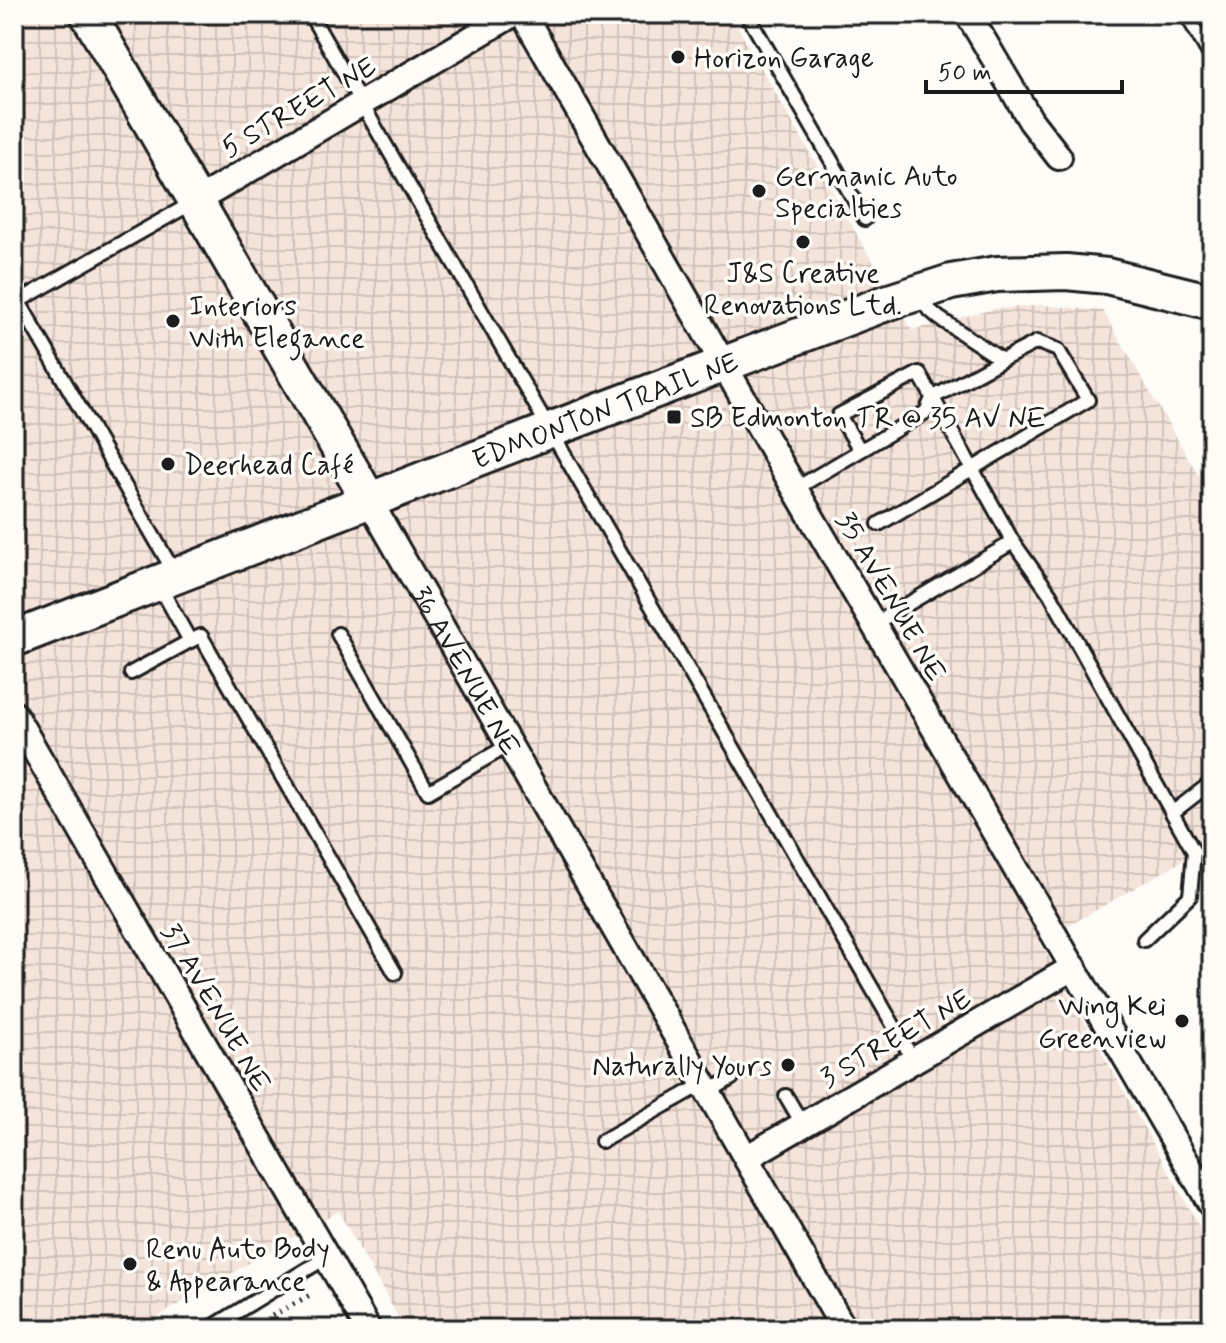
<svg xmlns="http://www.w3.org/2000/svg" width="1226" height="1343" font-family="Mynerve,sans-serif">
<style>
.industrial{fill:url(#industrial-grid)}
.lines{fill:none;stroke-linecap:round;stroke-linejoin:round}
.lane-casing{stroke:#1c1c1c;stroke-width:18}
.street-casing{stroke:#1c1c1c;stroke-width:30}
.secondary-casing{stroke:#1c1c1c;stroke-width:40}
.path{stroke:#1c1c1c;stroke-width:5;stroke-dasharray:2 6;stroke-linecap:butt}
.lane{stroke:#fdfcf7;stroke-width:12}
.street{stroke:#fdfcf7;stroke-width:24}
.secondary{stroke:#fdfcf7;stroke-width:34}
.poi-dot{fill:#1c1c1c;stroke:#fdfcf7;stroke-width:3}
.labels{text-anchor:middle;stroke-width:7;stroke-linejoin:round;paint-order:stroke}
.poi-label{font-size:28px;fill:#1c1c1c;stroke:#fdfcf7;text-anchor:start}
.street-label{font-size:28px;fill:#1c1c1c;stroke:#fdfcf7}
</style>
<defs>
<pattern id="industrial-grid" width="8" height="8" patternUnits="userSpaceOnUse" patternTransform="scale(2)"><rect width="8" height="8" fill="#f5e4db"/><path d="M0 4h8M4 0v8" fill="none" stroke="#d1c3bb"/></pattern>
</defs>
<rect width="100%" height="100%" fill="#fdfcf7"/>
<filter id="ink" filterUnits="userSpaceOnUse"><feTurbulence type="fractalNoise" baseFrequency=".0125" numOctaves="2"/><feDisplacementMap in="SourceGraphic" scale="16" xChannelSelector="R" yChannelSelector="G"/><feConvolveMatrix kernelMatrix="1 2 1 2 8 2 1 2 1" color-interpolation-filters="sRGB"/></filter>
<g filter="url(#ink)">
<!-- industrial -->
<path class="industrial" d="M14,14H730L912,330L994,309L1043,305L1103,311L1212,499V844L1040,942L1212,1249V1329H405L338,1211L137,1329H14Z"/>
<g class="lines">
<defs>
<g id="lane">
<path d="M310,14L914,1061"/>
<path d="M747,14L865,219"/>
<path d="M1186,14L1212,59"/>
<path d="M14,293L174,572"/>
<path d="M19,301L194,202"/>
<path d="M860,450L839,415L919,373L1013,542L874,624"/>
<path d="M795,489L926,412L932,398L1002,360L939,318L917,299"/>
<path d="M879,524L1088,400L1058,350L1037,342L1002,360"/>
<path d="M1013,542L1050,594L1194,852L1190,896L1144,940"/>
<path d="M159,585L190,641L201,636L395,973"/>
<path d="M338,634L428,792L509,745"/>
<path d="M131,673L190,641"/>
<path d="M1172,813L1212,782"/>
<path d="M708,1092L732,1078"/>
<path d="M786,1096L803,1125"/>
<path d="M602,1141L703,1084"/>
<path d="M209,1329L327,1257"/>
</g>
<g id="street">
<path d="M523,14L795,489L1212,1206"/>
<path d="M968,14L1031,121L1059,157"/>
<path d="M196,201L513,14"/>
<path id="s1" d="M370,502L844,1329"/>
<path d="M14,714L368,1329"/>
<path d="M746,1158L1074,967"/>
</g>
<g id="secondary">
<path d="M88,14L370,502"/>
<path id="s2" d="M14,639L550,430L886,303L951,282L997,274L1066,272L1107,276L1212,302"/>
</g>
</defs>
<!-- lane casing -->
<use href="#lane" class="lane-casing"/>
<!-- street casing -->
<use href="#street" class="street-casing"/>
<!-- secondary casing -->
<use href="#secondary" class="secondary-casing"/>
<!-- path -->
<path class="path" d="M272,1316L310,1295"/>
<!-- lane -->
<use href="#lane" class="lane"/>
<!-- street -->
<use href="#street" class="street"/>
<!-- secondary -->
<use href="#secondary" class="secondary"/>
</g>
</g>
<!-- markers -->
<g class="poi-dot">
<circle cx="678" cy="57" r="8"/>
<circle cx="759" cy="191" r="8"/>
<circle cx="803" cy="242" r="8"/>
<circle cx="173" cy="321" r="8"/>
<rect x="666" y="409" width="16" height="16" rx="4"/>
<circle cx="168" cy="464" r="8"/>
<circle cx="1182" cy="1021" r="8"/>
<circle cx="788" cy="1065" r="8"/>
<circle cx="130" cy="1264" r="8"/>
</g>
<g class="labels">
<!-- poi labels -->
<g class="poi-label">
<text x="694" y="67">Horizon Garage</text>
<text x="775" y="185">Germanic Auto<tspan x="775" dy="32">Specialties</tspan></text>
<text x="803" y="282" text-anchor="middle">J&amp;S Creative<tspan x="803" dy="32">Renovations Ltd.</tspan></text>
<text x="189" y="315">Interiors<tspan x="189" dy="32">With Elegance</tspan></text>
<text x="690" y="427">SB Edmonton TR @ 35 AV NE</text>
<text x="184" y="474">Deerhead Café</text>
<text x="1166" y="1015" text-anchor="end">Wing Kei<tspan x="1166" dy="32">Greenview</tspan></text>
<text x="772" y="1075" text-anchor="end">Naturally Yours</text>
<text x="146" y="1258">Renu Auto Body<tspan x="146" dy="32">&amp; Appearance</tspan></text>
</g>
<!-- street labels -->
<g class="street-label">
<text transform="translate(298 106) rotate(-30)" y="10">5 STREET NE</text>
<text dy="10" stroke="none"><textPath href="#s2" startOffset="634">EDMONTON TRAIL NE</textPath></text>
<text transform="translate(892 596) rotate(60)" y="10">35 AVENUE NE</text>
<text dy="10" stroke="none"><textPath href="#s1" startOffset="194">36 AVENUE NE</textPath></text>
<text transform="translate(217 1007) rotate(60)" y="10">37 AVENUE NE</text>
<text transform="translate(895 1037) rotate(-30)" y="10">3 STREET NE</text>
</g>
</g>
<!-- margin -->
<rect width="1226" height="1343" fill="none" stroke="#fdfcf7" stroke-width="48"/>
<rect x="24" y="24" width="1178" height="1295" fill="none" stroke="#1c1c1c" stroke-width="3" filter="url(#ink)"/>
<!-- scale -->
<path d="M926 80v12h196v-12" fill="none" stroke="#1c1c1c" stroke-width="4"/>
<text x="938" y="80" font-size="24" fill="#1c1c1c" stroke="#fdfcf7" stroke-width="6" paint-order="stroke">50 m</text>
</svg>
